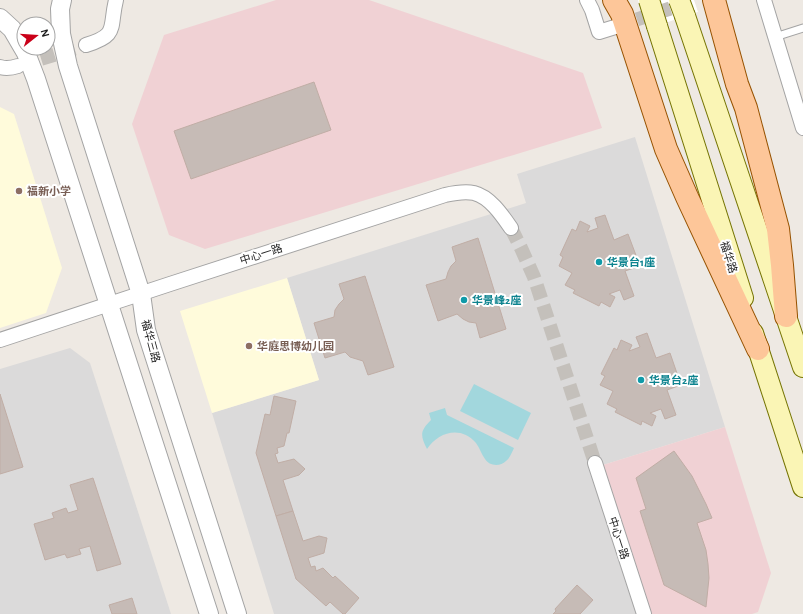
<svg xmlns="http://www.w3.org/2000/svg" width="803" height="614" font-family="'Alegreya Sans','Noto Sans SC',sans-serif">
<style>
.residential{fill:#dbdada}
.commercial{fill:#f0d1d4}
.education{fill:#fffbdb}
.water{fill:#a2d7dd}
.pier{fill:#fff}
.building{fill:#c6bbb6;stroke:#c0ada5}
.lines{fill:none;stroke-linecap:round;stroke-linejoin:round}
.minor-tunnel{stroke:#c4c0bb;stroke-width:14;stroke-dasharray:14 7;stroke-linecap:butt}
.service-casing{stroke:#a4a4a4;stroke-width:9}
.minor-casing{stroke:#a4a4a4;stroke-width:16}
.tertiary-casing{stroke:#a4a4a4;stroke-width:20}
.secondary-casing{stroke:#757403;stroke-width:22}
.primary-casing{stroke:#965200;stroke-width:24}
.service{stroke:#fff;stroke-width:7}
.minor{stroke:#fff;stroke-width:14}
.tertiary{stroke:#fff;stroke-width:18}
.secondary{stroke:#faf5b5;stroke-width:20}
.primary{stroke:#fdc699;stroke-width:22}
.secondary-bridge-casing{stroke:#757403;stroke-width:22;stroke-linecap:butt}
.secondary-bridge{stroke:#faf5b5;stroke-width:20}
.education-dot{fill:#8d6e63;stroke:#fff;stroke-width:1.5}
.culture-dot{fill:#0f9aa8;stroke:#fff;stroke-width:1.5}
.labels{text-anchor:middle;stroke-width:4;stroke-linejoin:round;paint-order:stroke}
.education-label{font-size:11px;font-weight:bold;fill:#785e54;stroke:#fff;text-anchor:start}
.street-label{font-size:11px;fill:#1d1d1d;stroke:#fff}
.culture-label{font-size:11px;font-weight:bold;fill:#0d838f;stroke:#fff;text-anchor:start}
</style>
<rect width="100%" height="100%" fill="#eee9e3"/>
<!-- residential -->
<g class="residential">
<path d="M635,137L725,427L603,465L651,614H274L212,413L319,380L287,278L526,203L517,174Z"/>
<path d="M70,348L90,363L171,614H0V369Z"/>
</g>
<!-- commercial -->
<g class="commercial">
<path d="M276,0H369L583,73L602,128L205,249L169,235L132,124L164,35Z"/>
<path d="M725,427L771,573L758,612L752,614H651L603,465Z"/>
</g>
<!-- education -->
<g class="education">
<path d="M0,107L14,114L62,268L46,313L0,328Z"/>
<path d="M287,278L319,380L212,413L180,311Z"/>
</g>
<!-- water -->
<g class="water">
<path d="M474,384L531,413L518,440L460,411Z"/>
<path d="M445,408L447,415L514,448C512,452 510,458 506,461C500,467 489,466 485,459C481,454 480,448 476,443C461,425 438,432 427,449C420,435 420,431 431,420L429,413Z"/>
</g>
<!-- pier -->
<path class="pier" d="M638,0H694L698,12L647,29Z"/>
<!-- building -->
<g class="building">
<path d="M314,82L331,130L191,179L174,131Z"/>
<path d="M605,215L614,240L628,234L640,266L625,271L634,296L624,300L620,290L609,294L615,297L610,307L601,302L599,306L573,293L575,290L565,285L572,273L559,266L563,257L560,255L572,229L576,231L580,221L590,226L587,232L598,228L595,218Z"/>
<path d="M478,238L506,329L480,338L476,323L469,322L463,319L457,314L438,321L426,285L446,279L448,272L451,266L456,261L452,247Z"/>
<path d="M365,276L394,367L368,375L363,361L350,357L345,352L325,358L314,323L334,317L335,310L339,304L344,299L339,284Z"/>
<path d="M647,333L656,358L670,353L681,385L667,390L676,415L665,419L661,409L650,413L656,416L652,426L642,421L641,425L615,412L617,409L607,404L613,391L600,385L605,376L601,374L614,348L617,350L621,340L632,345L629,351L640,347L636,337Z"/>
<path d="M0,394L23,467L0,474Z"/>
<path d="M274,396L296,401L289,433H287L284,446L277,448L278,453L275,454L278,463L294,459L305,469L299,475L283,480L293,511L276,516L256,453L265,414L270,415Z"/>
<path d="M674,451L692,476L706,504L712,518L697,523L706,550L708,564L709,578L706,607L664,585L640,511L646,509L636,478Z"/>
<path d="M93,478L121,564L97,571L90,546L79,549L81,554L67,558L65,554L45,560L34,524L54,518L52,513L66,508L68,513L78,510L70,485Z"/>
<path d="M293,511L303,541L319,536L327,538L324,553L308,558L311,567L315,566L316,571L323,568L333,578L335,576L359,598L345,614H343L330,602L326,606L296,579L276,516Z"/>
<path d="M577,585L593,600L580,614H553L556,611L555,609Z"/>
<path d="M132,598L137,614H112L109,605Z"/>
</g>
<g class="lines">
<!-- minor-tunnel -->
<g class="minor-tunnel">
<path d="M617,26L696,0"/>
<path d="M21,65L86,45"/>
<path d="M511,228L521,248L534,277L595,463"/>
</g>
<defs>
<path id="service" d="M775,37L803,28"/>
<g id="minor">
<path d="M587,0L592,10L599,32L615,27"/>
<path d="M764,0L803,128"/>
<path d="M86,45C119,35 109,28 116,0"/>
<path d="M0,67C6,69 12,68 18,66"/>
<path d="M0,340L170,284L445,195C454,193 464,191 474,193C490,197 502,215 511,228"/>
<path d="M595,463L644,614"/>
</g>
<g id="tertiary">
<path d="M62,0L60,9L61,34L68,66L141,294L146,330L237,614"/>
<path d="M0,18L12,29L26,53L36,79L209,614"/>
</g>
<g id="secondary">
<path d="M685,16L803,367"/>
<path d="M657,26L743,298"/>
<path d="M753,333L803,487"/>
</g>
<g id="primary">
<path d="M614,0L622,14L666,149L687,197L758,349"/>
<path d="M714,0L737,84L746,108L778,229L782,265L786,316"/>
</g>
</defs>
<!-- service casing -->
<use href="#service" class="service-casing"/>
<!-- minor casing -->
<use href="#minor" class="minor-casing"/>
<!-- tertiary casing -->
<use href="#tertiary" class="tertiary-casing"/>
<!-- secondary casing -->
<use href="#secondary" class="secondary-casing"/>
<!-- primary casing -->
<use href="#primary" class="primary-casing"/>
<!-- service -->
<use href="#service" class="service"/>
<!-- minor -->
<use href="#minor" class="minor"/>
<!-- tertiary -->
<use href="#tertiary" class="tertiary"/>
<!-- secondary -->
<use href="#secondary" class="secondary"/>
<!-- primary -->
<use href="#primary" class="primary"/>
<defs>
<g id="secondary-bridge">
<path d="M649,0L657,26"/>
<path d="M679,0L685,16"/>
</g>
</defs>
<!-- secondary-bridge casing -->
<use href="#secondary-bridge" class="secondary-bridge-casing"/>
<!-- secondary-bridge -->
<use href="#secondary-bridge" class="secondary-bridge"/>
</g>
<!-- markers -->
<g class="education-dot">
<circle cx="19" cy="191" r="4"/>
<circle cx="249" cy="346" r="4"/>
</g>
<g class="culture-dot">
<circle cx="599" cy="262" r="4"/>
<circle cx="464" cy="300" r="4"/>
<circle cx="641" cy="380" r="4"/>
</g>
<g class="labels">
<!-- education labels -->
<g class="education-label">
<text x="27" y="195">福新小学</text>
<text x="257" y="350">华庭思博幼儿园</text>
</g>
<!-- street labels -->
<g class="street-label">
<text transform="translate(261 254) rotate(-18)" y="4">中心一路</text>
<text transform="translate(729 257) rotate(73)" y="4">福华路</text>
<text transform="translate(151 341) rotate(75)" y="4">福华三路</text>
<text transform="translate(619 538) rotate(72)" y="4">中心一路</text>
</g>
<!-- culture labels -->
<g class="culture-label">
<text x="607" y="266">华景台1座</text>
<text x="472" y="304">华景峰2座</text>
<text x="649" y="384">华景台2座</text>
</g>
</g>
<!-- north arrow -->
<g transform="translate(36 36) rotate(73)"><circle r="19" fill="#ffffff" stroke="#a5a5a5"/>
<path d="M0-3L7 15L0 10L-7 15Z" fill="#ca0019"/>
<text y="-6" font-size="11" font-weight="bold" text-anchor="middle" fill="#1d1d1d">N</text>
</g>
</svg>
